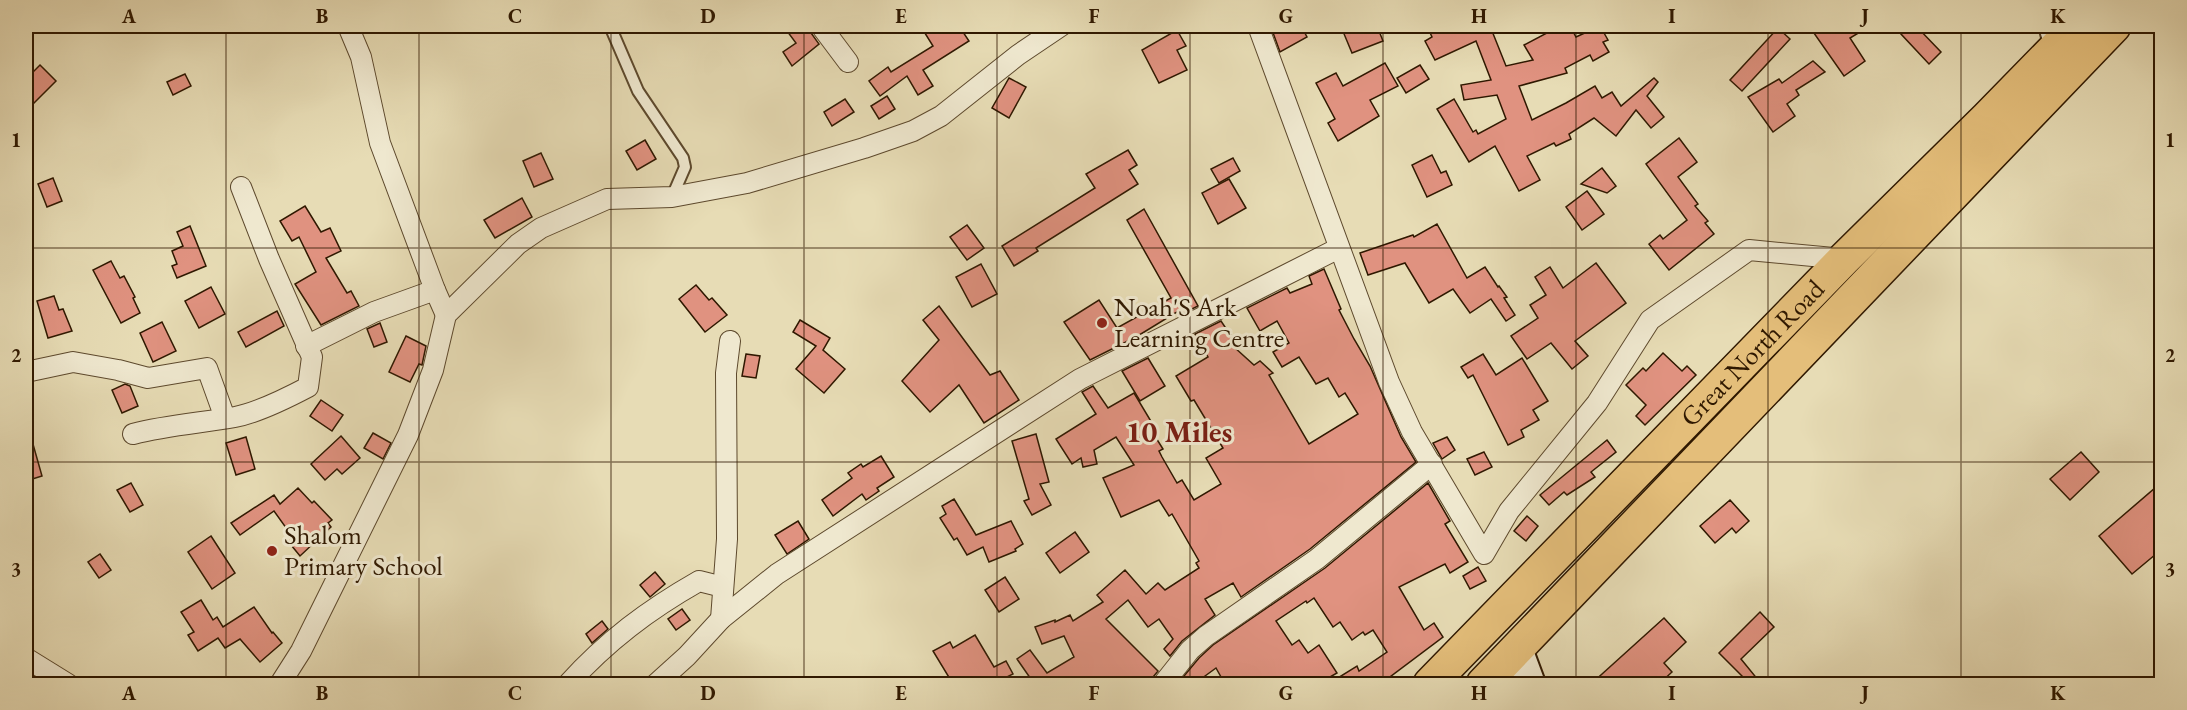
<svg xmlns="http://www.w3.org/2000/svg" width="2187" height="710" font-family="'EB Garamond',serif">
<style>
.building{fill:#e09280;stroke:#2f1800;stroke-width:1.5}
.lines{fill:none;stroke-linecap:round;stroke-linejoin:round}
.lane-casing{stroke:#5d492d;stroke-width:14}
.street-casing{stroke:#5d492d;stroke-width:22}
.secondary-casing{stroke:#2f1800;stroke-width:32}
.highway-casing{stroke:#2f1800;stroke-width:36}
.lane{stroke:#efe8cf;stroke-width:10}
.street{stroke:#efe8cf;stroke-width:20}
.secondary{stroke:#efe8cf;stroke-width:28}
.highway{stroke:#e4be7a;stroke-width:33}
.grid{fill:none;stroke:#2f1800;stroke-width:1.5;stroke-opacity:0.55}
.poi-dot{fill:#8f2418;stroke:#efe8cf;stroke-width:2}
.labels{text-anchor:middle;stroke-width:6;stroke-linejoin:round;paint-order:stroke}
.poi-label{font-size:27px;fill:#2f1800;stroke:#efe8cf;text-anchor:start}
.street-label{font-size:27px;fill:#2f1800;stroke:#efe8cf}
.quarter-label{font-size:30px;font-weight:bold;fill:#7a1f14;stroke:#efe8cf}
.neatline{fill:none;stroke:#2f1800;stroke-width:2}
.grid-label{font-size:20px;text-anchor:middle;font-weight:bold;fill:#2f1800}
</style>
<rect width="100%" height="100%" fill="#e7dcb5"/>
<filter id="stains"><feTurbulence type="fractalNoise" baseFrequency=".00333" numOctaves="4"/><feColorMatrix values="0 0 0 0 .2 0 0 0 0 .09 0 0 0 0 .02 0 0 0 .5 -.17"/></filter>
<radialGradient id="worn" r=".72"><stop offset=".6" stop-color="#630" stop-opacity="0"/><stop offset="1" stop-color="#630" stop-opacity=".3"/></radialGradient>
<!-- building -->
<g class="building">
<path d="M795,26H809L811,33L819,44L792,66L783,52L796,43L787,31Z"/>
<path d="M931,26H959L969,41L923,70L933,86L918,95L907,76L880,96L869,81L888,67L891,72L933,46L923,30Z"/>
<path d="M1281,26H1301L1307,37L1280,52L1272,30Z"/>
<path d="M1350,26H1377L1383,41L1352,53L1342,29Z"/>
<path d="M1427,26H1490L1506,66L1533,60L1524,45L1560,26H1570L1576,37L1600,26L1608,40L1603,42L1609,52L1593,61L1590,55L1565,68L1567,73L1519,86L1532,120L1566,103L1595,86L1602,98L1612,92L1621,106L1654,78L1658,82L1647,96L1664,117L1651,128L1636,110L1616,136L1594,118L1569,134L1571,139L1556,146L1554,143L1527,156L1540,180L1519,191L1495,146L1469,162L1437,109L1454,99L1473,132L1476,130L1478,134L1506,119L1497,95L1464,100L1461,85L1491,80L1476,41L1435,60L1425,41L1432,37Z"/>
<path d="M1809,26H1870L1850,38L1865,61L1844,76Z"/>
<path d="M1897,26H1916L1941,52L1929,64L1901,34L1902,32Z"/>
<path d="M1778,28L1790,39L1742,91L1730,80Z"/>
<path d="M1177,30L1186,46L1177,50L1187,70L1159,83L1142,50Z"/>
<path d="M1813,61L1825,72L1796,90L1799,95L1787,104L1795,116L1773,132L1748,97L1779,79L1782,83Z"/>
<path d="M1385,63L1398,86L1370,100L1379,116L1338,141L1328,123L1335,119L1316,83L1336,73L1343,86Z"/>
<path d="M40,65L56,81L26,111V79Z"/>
<path d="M1420,65L1429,79L1406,93L1397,78Z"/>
<path d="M185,74L191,86L173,95L167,82Z"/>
<path d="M1009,78L1026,87L1009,118L992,108Z"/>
<path d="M887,96L895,109L879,119L871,106Z"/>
<path d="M845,99L854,112L832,126L824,112Z"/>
<path d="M1679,138L1697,162L1678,177L1698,204L1695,206L1708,221L1705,223L1714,234L1669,270L1649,244L1660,235L1663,239L1687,220L1646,164Z"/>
<path d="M645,140L656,159L637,170L626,151Z"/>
<path d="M1128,150L1137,165L1129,170L1138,184L1036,248L1038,251L1014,266L1002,246L1095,188L1086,174Z"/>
<path d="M541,153L553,179L534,187L523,161Z"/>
<path d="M1432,155L1441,173L1446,171L1452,185L1427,197L1412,165Z"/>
<path d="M1233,158L1240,171L1219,183L1211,169Z"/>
<path d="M1602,168L1616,186L1607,193L1581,184Z"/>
<path d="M53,178L62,201L47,207L38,184Z"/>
<path d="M1229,179L1246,208L1218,224L1202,193Z"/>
<path d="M1587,191L1604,214L1582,230L1566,207Z"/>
<path d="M522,198L532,217L495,238L484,220Z"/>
<path d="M305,206L321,232L330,228L341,251L326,258L347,293L351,291L359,306L321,325L295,284L316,272L299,237L292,241L280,221Z"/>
<path d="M1144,209L1198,306L1182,314L1180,310L1136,337L1090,360L1064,322L1099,300L1117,328L1171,298L1127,220Z"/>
<path d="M1437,224L1467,278L1485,267L1498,287L1499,286L1507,297L1504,298L1515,315L1506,321L1491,299L1470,313L1453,289L1429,303L1405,263L1368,275L1360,253L1413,235L1414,237Z"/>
<path d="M967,225L984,248L967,260L950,237Z"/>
<path d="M190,226L206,266L177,278L172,266L177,264L172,251L183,246L177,232Z"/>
<path d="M111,261L120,278L124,276L135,297L133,298L140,313L121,323L93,270Z"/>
<path d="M1596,263L1626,303L1575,341L1588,356L1572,369L1551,343L1527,359L1511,336L1538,318L1530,305L1546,295L1535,277L1550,267L1563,288Z"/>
<path d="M981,264L997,294L972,307L956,277Z"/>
<path d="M1324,269L1341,309L1339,310L1354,339L1370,366L1401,437L1416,462L1310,549L1241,597L1233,583L1205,599L1215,615L1182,641L1170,656L1164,649L1173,639L1159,619L1148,627L1128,600L1106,619L1158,671L1153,677L1151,684H1029L1033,682L1017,659L1030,650L1047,673L1074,657L1064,636L1042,644L1035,627L1055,620V622L1070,615L1073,621L1103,602L1097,595L1125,570L1146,594L1158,583L1165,590L1199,568L1196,563L1199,561L1172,514L1169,516L1159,500L1121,517L1103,478L1134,465L1116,437L1094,450L1097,464L1083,467L1081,458L1072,464L1056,439L1096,414L1082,392L1093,386L1108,408L1134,393L1155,428L1151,430L1163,449L1159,451L1162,457L1177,483L1182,480L1194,500L1221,484L1206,458L1223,448L1194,400L1191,401L1176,376L1208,357L1195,334L1221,321L1229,333L1239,342L1234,347L1254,365L1260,361L1273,373L1269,375L1309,444L1358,414L1345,393L1339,397L1328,378L1316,384L1299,357L1282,367L1273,352L1289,343L1277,321L1260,331L1247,308L1287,288L1290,293L1312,284L1309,276Z"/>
<path d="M696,285L709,300L712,298L727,315L705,332L679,299Z"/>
<path d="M211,287L225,314L199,328L185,301Z"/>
<path d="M54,296L59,310L63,309L72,331L48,338L37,301Z"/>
<path d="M939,306L990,375L1000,371L1019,400L984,423L959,385L930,412L902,381L939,340L923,320Z"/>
<path d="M277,311L284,326L246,347L238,332Z"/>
<path d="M800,320L830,338L823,350L845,369L824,393L796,369L816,346L793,332Z"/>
<path d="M162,322L176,351L153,362L140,333Z"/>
<path d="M380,323L387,342L374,347L367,329Z"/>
<path d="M406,336L426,346L422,365L419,364L410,382L389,372Z"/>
<path d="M1663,353L1682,371L1687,366L1696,375L1645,425L1636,416L1646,405L1626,385L1643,368L1646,371Z"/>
<path d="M746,354L760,356L756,378L742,376Z"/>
<path d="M1483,354L1496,375L1522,358L1548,401L1533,410L1539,420L1521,430L1524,437L1508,445L1473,375L1468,378L1461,367Z"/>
<path d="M1148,358L1165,386L1140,401L1122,371Z"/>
<path d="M125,384L130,386L138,406L122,413L112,390Z"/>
<path d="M321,400L343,415L332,431L310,416Z"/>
<path d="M29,430L42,476L26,481V431Z"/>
<path d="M373,433L391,443L383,459L364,448Z"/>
<path d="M1036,434L1049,482L1040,484L1051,505L1032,515L1024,501L1029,499L1012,441Z"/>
<path d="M341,436L360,458L342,474L337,469L325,480L311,464Z"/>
<path d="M246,437L255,469L236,475L226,443Z"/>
<path d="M1447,437L1455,450L1442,459L1433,443Z"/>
<path d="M1607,440L1616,452L1591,472L1595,477L1567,495L1564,492L1549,505L1540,495Z"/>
<path d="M1484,452L1492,467L1475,475L1467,459Z"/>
<path d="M2081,452L2099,472L2070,500L2050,479Z"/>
<path d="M881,456L894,477L877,488L879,491L866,500L862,494L833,516L822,500L852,478L848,473L861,464L863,467Z"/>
<path d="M2162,482V549L2132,574L2099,536Z"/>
<path d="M131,483L143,505L130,512L117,490Z"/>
<path d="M1428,483L1450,521L1445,524L1468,562L1450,573L1445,564L1399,587L1424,630L1434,623L1443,637L1386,680L1389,684H1328L1357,666L1359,671L1387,652L1373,630L1365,635L1363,632L1352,640L1340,622L1333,627L1314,598L1307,603L1306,601L1276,621L1292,645L1299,640L1308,653L1319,645L1337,673L1318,684H1225L1216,668L1194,684H1190L1184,676L1199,658L1213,645L1325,568Z"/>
<path d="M298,488L312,503L314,501L332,520L328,523L331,527L300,556L287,540L292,536L274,511L240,535L231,523L274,495L280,504Z"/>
<path d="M954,499L976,535L1011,521L1023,544L1015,549L1016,551L989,562L983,547L967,555L957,538L954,540L940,518L946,514L942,506Z"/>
<path d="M1730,500L1749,521L1736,533L1732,528L1715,543L1700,526Z"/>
<path d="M1527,516L1538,526L1526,541L1514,531Z"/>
<path d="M798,521L809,539L787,554L775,535Z"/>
<path d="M1075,532L1089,552L1060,573L1046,553Z"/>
<path d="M211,536L235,573L212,589L188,552Z"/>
<path d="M100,554L111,570L99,578L88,562Z"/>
<path d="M1478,567L1486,581L1470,589L1463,576Z"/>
<path d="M655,572L665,584L650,597L640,585Z"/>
<path d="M1005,577L1019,599L999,612L985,590Z"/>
<path d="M201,600L213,620L217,617L223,627L254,607L272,633L273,632L282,643L260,662L240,639L225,648L218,638L198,651L188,635L194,632L181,612Z"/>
<path d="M682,609L690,620L676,630L668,619Z"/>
<path d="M1760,612L1774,627L1741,659L1759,681L1755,684H1750L1719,653Z"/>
<path d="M1664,618L1686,642L1664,663L1672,672L1659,684H1591Z"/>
<path d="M602,621L608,629L592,643L586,634Z"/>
<path d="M975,635L994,667L1006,661L1013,674L993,684H953L933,651L950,642L953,648Z"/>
</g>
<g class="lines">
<defs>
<g id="lane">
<path d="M610,26L638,91L683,158L685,167L672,197"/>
<path d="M2044,26L2049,45"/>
</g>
<g id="street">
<path d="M348,26L361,57L380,143L435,290L446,315"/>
<path d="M821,26L848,62"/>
<path d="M1258,26L1389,382L1412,432L1484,554L1509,511L1597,403L1650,320L1749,250L1844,259"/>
<path d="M306,346L374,312L435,290"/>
<path d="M26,372L73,362L118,370L148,378L207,368L225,418"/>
<path d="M133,434C167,425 201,423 235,417C256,413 289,397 308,387L312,357L269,259L241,187"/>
<path d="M721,619L727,539L726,373L730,341"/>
<path d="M26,658L68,684"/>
<path d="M280,684L301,651L408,435L433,370L446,315L518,244L541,228L607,199L672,197L747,183L864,148L913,131L941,116L1018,55L1061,26"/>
<path d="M568,684C607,641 648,610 699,581L723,587"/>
<path d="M656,684L687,656L721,619L777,574L1080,379L1339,248"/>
<path d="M1163,684L1190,650L1206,636L1317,559L1432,464"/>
</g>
<path id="secondary" d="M1518,649L1531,684"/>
<g id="highway">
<path id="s1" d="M1430,684L1844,259L1987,118L2077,26"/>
<path d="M1483,684L2114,26"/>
</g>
</defs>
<!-- lane casing -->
<use href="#lane" class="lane-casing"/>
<!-- street casing -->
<use href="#street" class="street-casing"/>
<!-- secondary casing -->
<use href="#secondary" class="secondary-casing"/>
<!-- highway casing -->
<use href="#highway" class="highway-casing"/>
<!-- lane -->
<use href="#lane" class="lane"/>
<!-- street -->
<use href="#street" class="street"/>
<!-- secondary -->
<use href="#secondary" class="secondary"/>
<!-- highway -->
<use href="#highway" class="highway"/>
</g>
<!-- grid -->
<path class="grid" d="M226,26V684M419,26V684M611,26V684M804,26V684M997,26V684M1190,26V684M1383,26V684M1576,26V684M1768,26V684M1961,26V684M26,248H2162M26,462H2162"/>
<!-- markers -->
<g class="poi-dot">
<circle cx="1102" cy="323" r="6"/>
<circle cx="272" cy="551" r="6"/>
</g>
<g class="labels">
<!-- poi labels -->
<g class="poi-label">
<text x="1114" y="316">Noah'S Ark<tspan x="1114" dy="31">Learning Centre</tspan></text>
<text x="284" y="544">Shalom<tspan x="284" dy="31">Primary School</tspan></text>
</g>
<!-- street labels -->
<g class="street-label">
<text dy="9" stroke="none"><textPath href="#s1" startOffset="462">Great North Road</textPath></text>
</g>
<!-- quarter labels -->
<g class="quarter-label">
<text x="1179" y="442">10 Miles</text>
</g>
</g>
<!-- margin -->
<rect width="2187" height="710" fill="none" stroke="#e7dcb5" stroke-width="66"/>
<rect x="33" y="33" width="2121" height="644" class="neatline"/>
<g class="grid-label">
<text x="129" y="23">A</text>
<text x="322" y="23">B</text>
<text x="515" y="23">C</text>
<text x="708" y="23">D</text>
<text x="901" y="23">E</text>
<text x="1094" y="23">F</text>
<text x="1286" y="23">G</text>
<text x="1479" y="23">H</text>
<text x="1672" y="23">I</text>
<text x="1865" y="23">J</text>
<text x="2058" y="23">K</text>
<text x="16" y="147">1</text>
<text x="2170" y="147">1</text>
<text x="16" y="362">2</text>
<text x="2170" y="362">2</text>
<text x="16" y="576">3</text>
<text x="2170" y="576">3</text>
<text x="129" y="700">A</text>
<text x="322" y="700">B</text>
<text x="515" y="700">C</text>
<text x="708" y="700">D</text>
<text x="901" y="700">E</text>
<text x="1094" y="700">F</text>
<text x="1286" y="700">G</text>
<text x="1479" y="700">H</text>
<text x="1672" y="700">I</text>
<text x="1865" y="700">J</text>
<text x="2058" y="700">K</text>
</g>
<rect width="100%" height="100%" filter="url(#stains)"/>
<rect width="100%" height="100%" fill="url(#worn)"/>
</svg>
